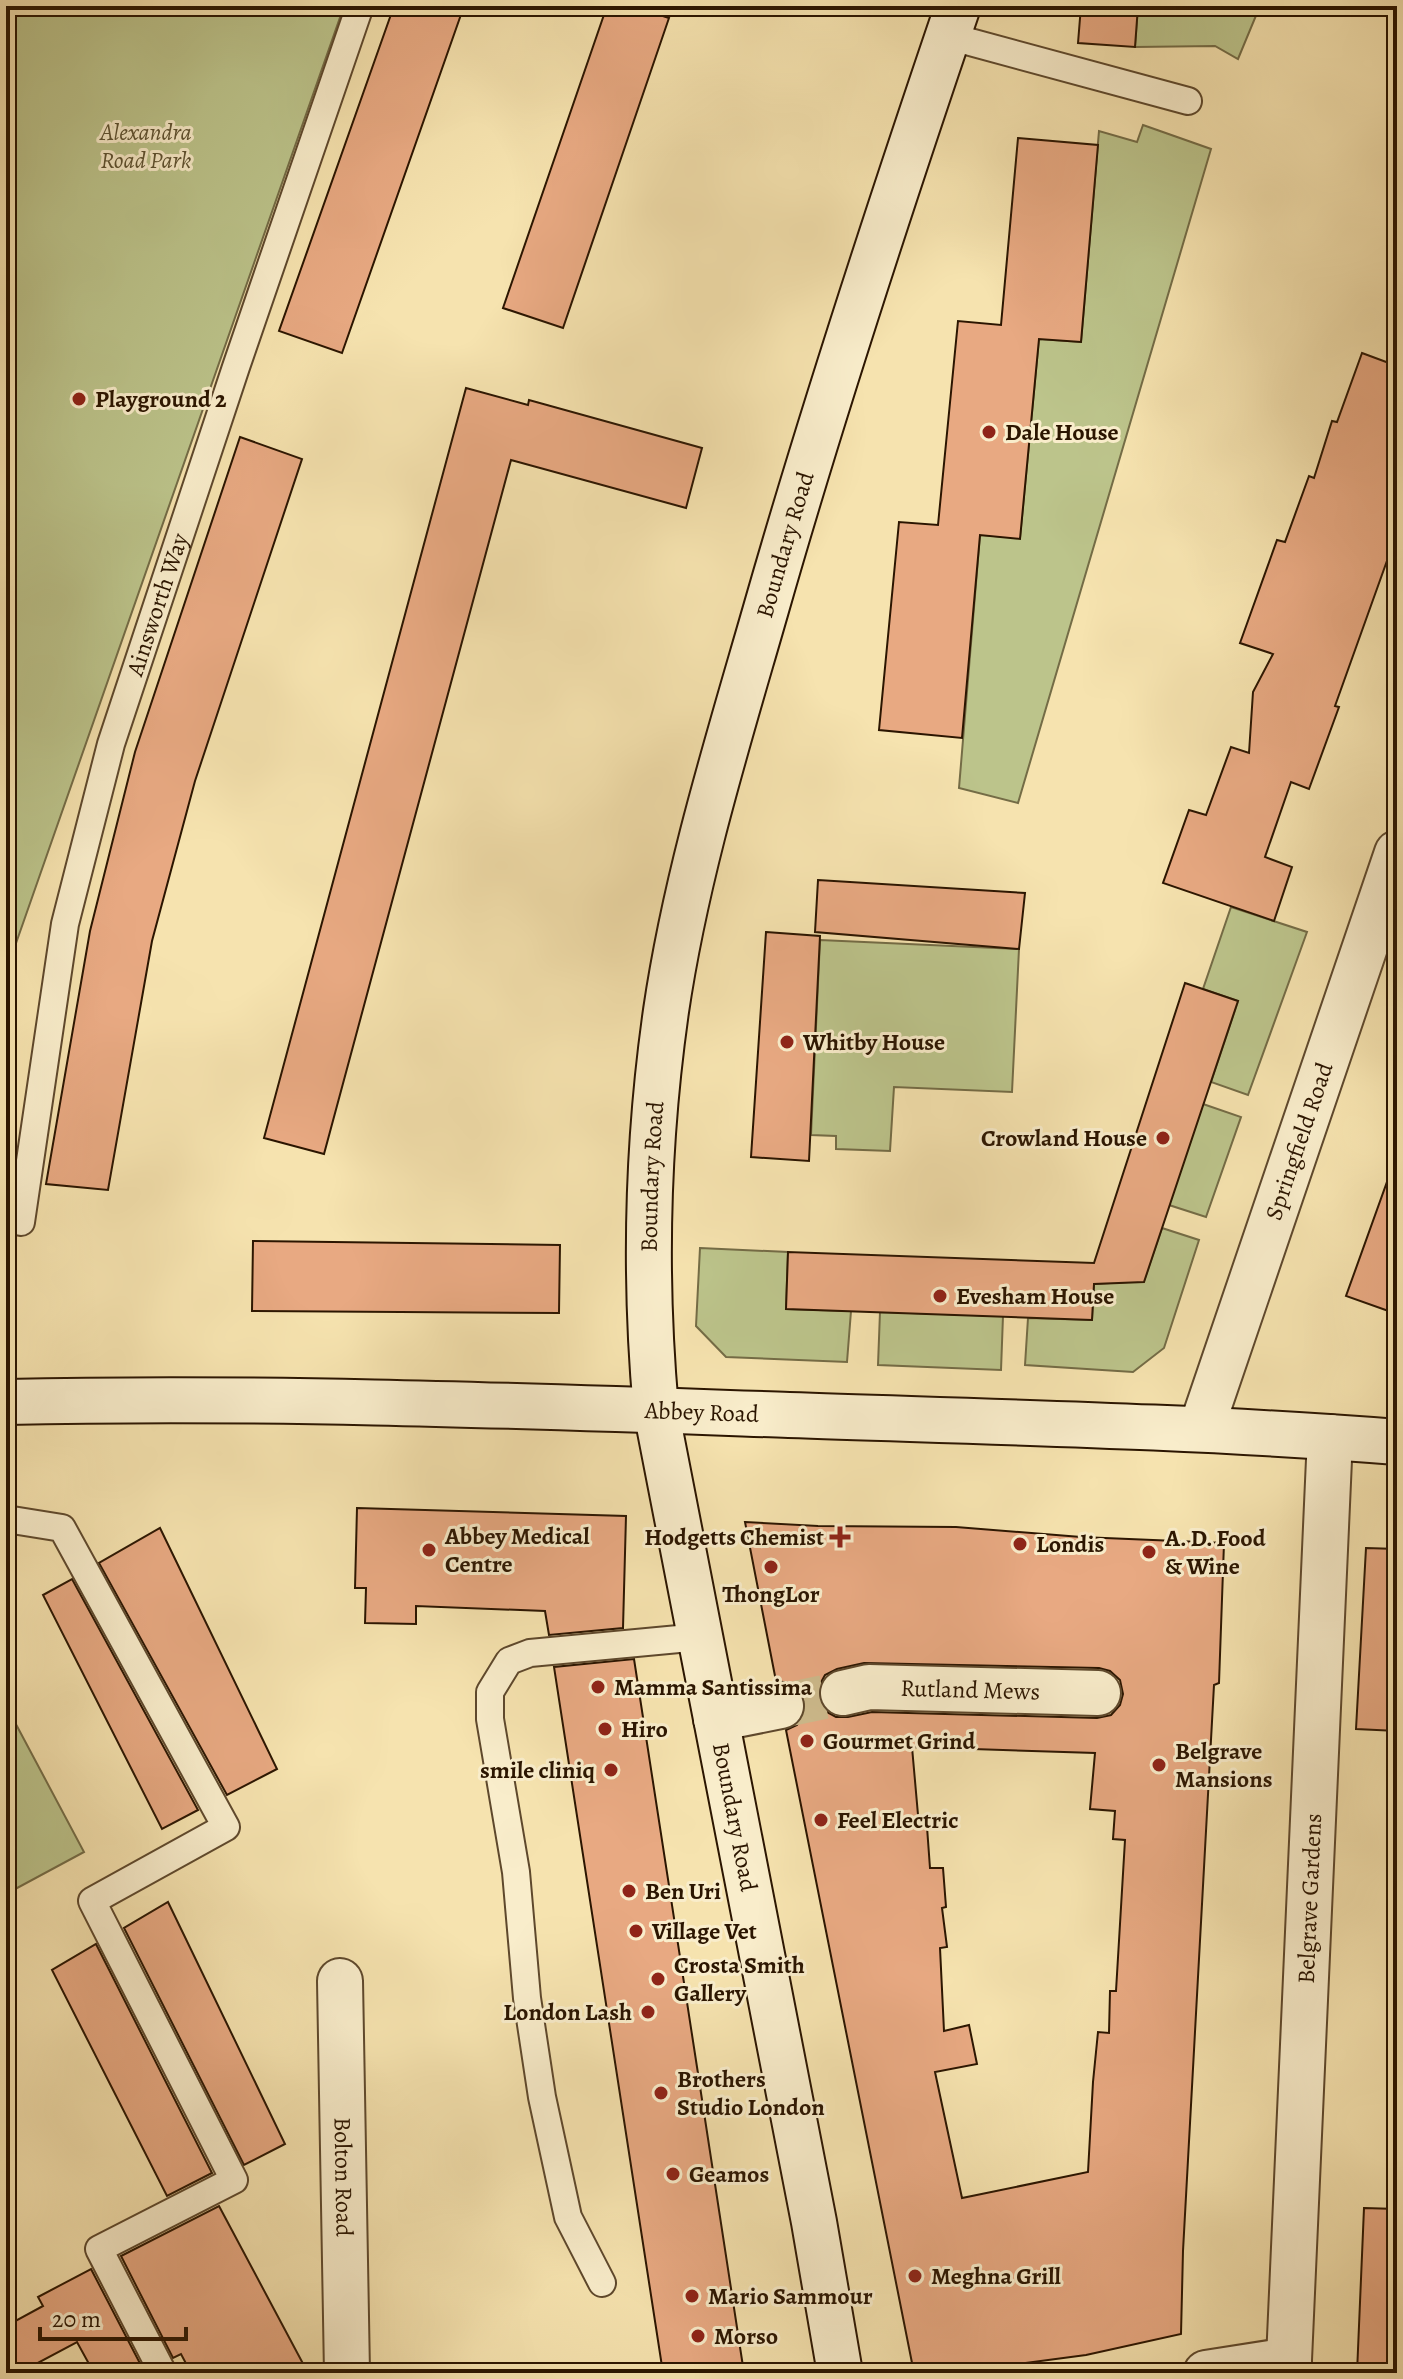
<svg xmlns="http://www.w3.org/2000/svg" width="1403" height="2379" font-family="Alegreya,serif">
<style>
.green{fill:#bcc48b;stroke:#746c46;stroke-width:2}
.building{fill:#e8a982;stroke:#2b1500;stroke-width:2;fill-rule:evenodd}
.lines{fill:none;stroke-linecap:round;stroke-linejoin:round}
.street-tunnel{stroke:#cdba8c;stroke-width:44;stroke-dasharray:44 22;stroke-linecap:butt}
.lane-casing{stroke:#5e482c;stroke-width:30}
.street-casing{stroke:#5e482c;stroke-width:48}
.secondary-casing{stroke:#2b1500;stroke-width:48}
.lane{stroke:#f9edcb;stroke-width:26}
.street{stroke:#f9edcb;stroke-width:44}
.secondary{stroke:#f9edcb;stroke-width:44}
.poi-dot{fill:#8f2418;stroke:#f9edcb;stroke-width:3}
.labels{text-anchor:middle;stroke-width:6;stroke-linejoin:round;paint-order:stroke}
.park-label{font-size:24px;font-style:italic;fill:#5e5231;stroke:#f9edcb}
.poi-label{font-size:24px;font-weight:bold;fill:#2b1500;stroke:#f9edcb;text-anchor:start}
.street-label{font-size:24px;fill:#2b1500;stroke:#f9edcb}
</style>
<rect width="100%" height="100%" fill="#f6e3af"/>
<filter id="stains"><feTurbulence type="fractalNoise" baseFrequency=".0025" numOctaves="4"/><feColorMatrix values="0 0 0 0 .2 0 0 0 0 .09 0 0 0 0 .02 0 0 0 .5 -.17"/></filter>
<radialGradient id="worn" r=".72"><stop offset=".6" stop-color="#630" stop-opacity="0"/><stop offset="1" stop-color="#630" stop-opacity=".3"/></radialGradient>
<!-- green -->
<g class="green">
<path d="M7,6H344L14,949L6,985Z"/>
<path d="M1138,6H1260L1238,59L1215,46L1135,47Z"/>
<path d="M1143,125L1211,149L1018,803L959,788L980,535L1020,538L1039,339L1081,342L1099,131L1137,142Z"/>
<path d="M1231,907L1307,932L1248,1095L1211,1082L1238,1001L1203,989Z"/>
<path d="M820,940L1019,949L1012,1092L894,1087L890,1151L836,1149V1136L811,1135Z"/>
<path d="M1203,1104L1241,1117L1206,1217L1169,1205Z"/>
<path d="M1162,1228L1199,1240L1164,1348L1133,1372L1025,1365L1028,1318L1092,1320L1094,1284L1144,1281Z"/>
<path d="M700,1248L788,1252L786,1309L851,1311L847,1362L726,1357L696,1326Z"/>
<path d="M880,1312L1003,1316L1001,1370L878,1365Z"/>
<path d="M10,1713L84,1852L6,1894V1715Z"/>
</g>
<!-- building -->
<g class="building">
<path d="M394,6H464L342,353L279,331Z"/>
<path d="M607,6H632L669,18L563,328L503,308Z"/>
<path d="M1081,6H1138L1135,47L1078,43Z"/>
<path d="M1018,138L1098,145L1081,342L1039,339L1020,539L980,535L962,738L879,730L899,522L938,525L958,321L1001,325Z"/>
<path d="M1362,353L1397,366V561L1388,558L1335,706L1339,707L1309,789L1291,782L1265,857L1292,867L1274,921L1163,883L1189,810L1206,815L1231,747L1249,753L1253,692L1273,654L1240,643L1277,540L1285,542L1309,476L1314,478L1332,421L1337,422Z"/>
<path d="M466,388L528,405L529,400L702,448L686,508L511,460L324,1154L264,1138Z"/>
<path d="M240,437L302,459L195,781L152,941L108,1190L46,1184L90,931L135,752Z"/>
<path d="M818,880L1025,893L1019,949L815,932Z"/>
<path d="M766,932L820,936L809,1161L751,1157Z"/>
<path d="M1185,983L1238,1001L1144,1282L1094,1284L1092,1320L786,1309L788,1252L1094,1263Z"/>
<path d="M1392,1168L1397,1169V1314L1346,1296Z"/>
<path d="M253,1241L560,1245L559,1313L252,1311Z"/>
<path d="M357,1508L626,1516L623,1628L549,1635L545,1611L416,1606V1624L365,1623L366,1588H355Z"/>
<path d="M745,1522L818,1526L956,1527L1081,1537L1224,1543L1219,1683L1214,1685L1183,2251L1181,2334L1086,2355L1010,2365L972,2373H914L786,1730L797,1725L804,1715L805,1700L800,1690L790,1683L776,1681ZM864,1663L1099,1668L1110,1671L1120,1680L1123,1694L1120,1705L1111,1715L1097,1718L872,1712L848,1717H836L825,1711L819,1698V1686L825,1675L837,1669ZM912,1747L1095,1753L1090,1809L1115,1811L1113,1839L1125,1840L1116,1991H1110L1109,2033L1098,2032L1093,2082L1088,2172L962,2198L935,2072L977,2064L969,2025L944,2031L940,1948L947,1947L942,1908L946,1907L943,1868H930L927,1827L919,1826Z"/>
<path d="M160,1528L277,1769L227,1795L99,1563Z"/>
<path d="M1366,1548L1397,1549V1731L1356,1729Z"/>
<path d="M72,1579L198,1810L162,1829L43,1595Z"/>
<path d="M634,1659L697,2067L744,2373H663L554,1667Z"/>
<path d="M168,1902L285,2144L244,2165L124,1928Z"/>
<path d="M96,1944L212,2173L167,2196L52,1970Z"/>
<path d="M219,2206L308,2373H191L181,2354L173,2358L121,2256Z"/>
<path d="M1364,2208L1397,2209V2373H1357Z"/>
<path d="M91,2269L145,2373H94L77,2342L19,2373H6V2326L43,2306L38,2297Z"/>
</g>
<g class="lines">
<!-- street-tunnel -->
<path class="street-tunnel" d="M781,1706L843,1693"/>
<defs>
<g id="lane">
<path d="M948,36L1188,101"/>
<path id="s1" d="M21,1222L65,924L111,744L236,367L360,6"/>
<path d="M6,1519L62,1528L226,1827L92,1901L234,2180L99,2249L163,2373"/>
<path d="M602,2283L568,2217L542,2097L527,1998L516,1872L490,1719V1692L509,1661L530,1653L700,1637"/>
</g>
<g id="street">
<path id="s2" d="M1201,1429L1397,853"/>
<path id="s3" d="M843,1693L869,1687L1098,1693"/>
<path d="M716,1719L781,1706"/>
<path id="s4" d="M340,1981L347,2373"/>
<path id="s5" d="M1289,2360L1330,1437"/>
<path d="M1206,2373L1289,2360V2373"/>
</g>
<g id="secondary">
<path id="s6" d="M6,1402C267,1396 528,1406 789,1415C992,1422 1195,1426 1397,1442"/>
<path id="s7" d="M840,2373L814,2222L656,1410C644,1277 647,1144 666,1011C686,875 728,741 766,609C824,406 890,206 958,6"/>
</g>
</defs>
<!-- lane casing -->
<use href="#lane" class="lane-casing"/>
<!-- street casing -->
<use href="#street" class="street-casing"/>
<!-- secondary casing -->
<use href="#secondary" class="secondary-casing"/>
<!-- lane -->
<use href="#lane" class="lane"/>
<!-- street -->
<use href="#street" class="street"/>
<!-- secondary -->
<use href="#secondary" class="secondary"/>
</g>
<!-- markers -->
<g class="poi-dot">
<circle cx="79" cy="399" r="8"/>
<circle cx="989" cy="432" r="8"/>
<circle cx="787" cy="1042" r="8"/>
<circle cx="1163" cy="1138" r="8"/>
<circle cx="940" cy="1296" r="8"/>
<path d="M836 1525h8v8h8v8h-8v8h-8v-8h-8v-8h8z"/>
<circle cx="1020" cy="1544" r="8"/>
<circle cx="429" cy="1550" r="8"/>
<circle cx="1149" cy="1552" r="8"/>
<circle cx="771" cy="1567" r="8"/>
<circle cx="598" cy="1687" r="8"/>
<circle cx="605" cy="1729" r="8"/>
<circle cx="807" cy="1741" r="8"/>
<circle cx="1159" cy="1765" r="8"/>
<circle cx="611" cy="1770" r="8"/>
<circle cx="821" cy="1820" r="8"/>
<circle cx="629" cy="1891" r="8"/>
<circle cx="636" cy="1931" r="8"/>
<circle cx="658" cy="1979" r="8"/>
<circle cx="648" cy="2012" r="8"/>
<circle cx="661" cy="2093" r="8"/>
<circle cx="673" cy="2174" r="8"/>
<circle cx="915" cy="2276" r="8"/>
<circle cx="692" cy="2296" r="8"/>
<circle cx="698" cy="2336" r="8"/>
</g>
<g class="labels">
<!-- park labels -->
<g class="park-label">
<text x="146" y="140">Alexandra<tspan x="146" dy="28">Road Park</tspan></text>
</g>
<!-- poi labels -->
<g class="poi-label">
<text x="95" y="407">Playground 2</text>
<text x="1005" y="440">Dale House</text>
<text x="803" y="1050">Whitby House</text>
<text x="1147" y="1146" text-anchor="end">Crowland House</text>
<text x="956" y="1304">Evesham House</text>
<text x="445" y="1544">Abbey Medical<tspan x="445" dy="28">Centre</tspan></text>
<text x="824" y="1545" text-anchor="end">Hodgetts Chemist</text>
<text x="1165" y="1546">A. D. Food<tspan x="1165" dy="28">&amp; Wine</tspan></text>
<text x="1036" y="1552">Londis</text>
<text x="771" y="1602" text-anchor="middle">ThongLor</text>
<text x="614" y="1695">Mamma Santissima</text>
<text x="621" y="1737">Hiro</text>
<text x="823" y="1749">Gourmet Grind</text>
<text x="1175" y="1759">Belgrave<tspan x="1175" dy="28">Mansions</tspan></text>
<text x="595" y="1778" text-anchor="end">smile cliniq</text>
<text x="837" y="1828">Feel Electric</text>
<text x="645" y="1899">Ben Uri</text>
<text x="652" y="1939">Village Vet</text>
<text x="674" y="1973">Crosta Smith<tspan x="674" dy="28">Gallery</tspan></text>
<text x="632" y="2020" text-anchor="end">London Lash</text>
<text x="677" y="2087">Brothers<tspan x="677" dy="28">Studio London</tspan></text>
<text x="689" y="2182">Geamos</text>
<text x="931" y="2284">Meghna Grill</text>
<text x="708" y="2304">Mario Sammour</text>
<text x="714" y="2344">Morso</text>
</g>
<!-- street labels -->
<g class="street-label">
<text dy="8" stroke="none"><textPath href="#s7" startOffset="1862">Boundary Road</textPath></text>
<text dy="8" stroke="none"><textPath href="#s1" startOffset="634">Ainsworth Way</textPath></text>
<text dy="8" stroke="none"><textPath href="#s2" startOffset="304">Springfield Road</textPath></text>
<text dy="8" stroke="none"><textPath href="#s7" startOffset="1214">Boundary Road</textPath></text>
<text dy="8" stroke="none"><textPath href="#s6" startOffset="696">Abbey Road</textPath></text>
<text dy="8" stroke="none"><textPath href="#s3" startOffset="128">Rutland Mews</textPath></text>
<text transform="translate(735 1817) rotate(79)" y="8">Boundary Road</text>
<text dy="8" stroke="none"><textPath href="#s5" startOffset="462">Belgrave Gardens</textPath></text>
<text dy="8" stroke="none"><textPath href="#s4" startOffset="196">Bolton Road</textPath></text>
</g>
</g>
<!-- margin -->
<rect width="1403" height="2379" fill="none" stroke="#f6e3af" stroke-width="32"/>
<rect x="8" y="8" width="1387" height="2363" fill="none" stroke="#2b1500" stroke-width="4"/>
<rect x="16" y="16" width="1371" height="2347" fill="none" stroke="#2b1500" stroke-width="2"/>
<!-- scale -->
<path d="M40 2327v12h146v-12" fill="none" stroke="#2b1500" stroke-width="4"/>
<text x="52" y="2327" font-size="24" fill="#2b1500" stroke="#f9edcb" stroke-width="6" paint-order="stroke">20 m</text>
<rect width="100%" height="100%" filter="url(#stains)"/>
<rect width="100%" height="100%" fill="url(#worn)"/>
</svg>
